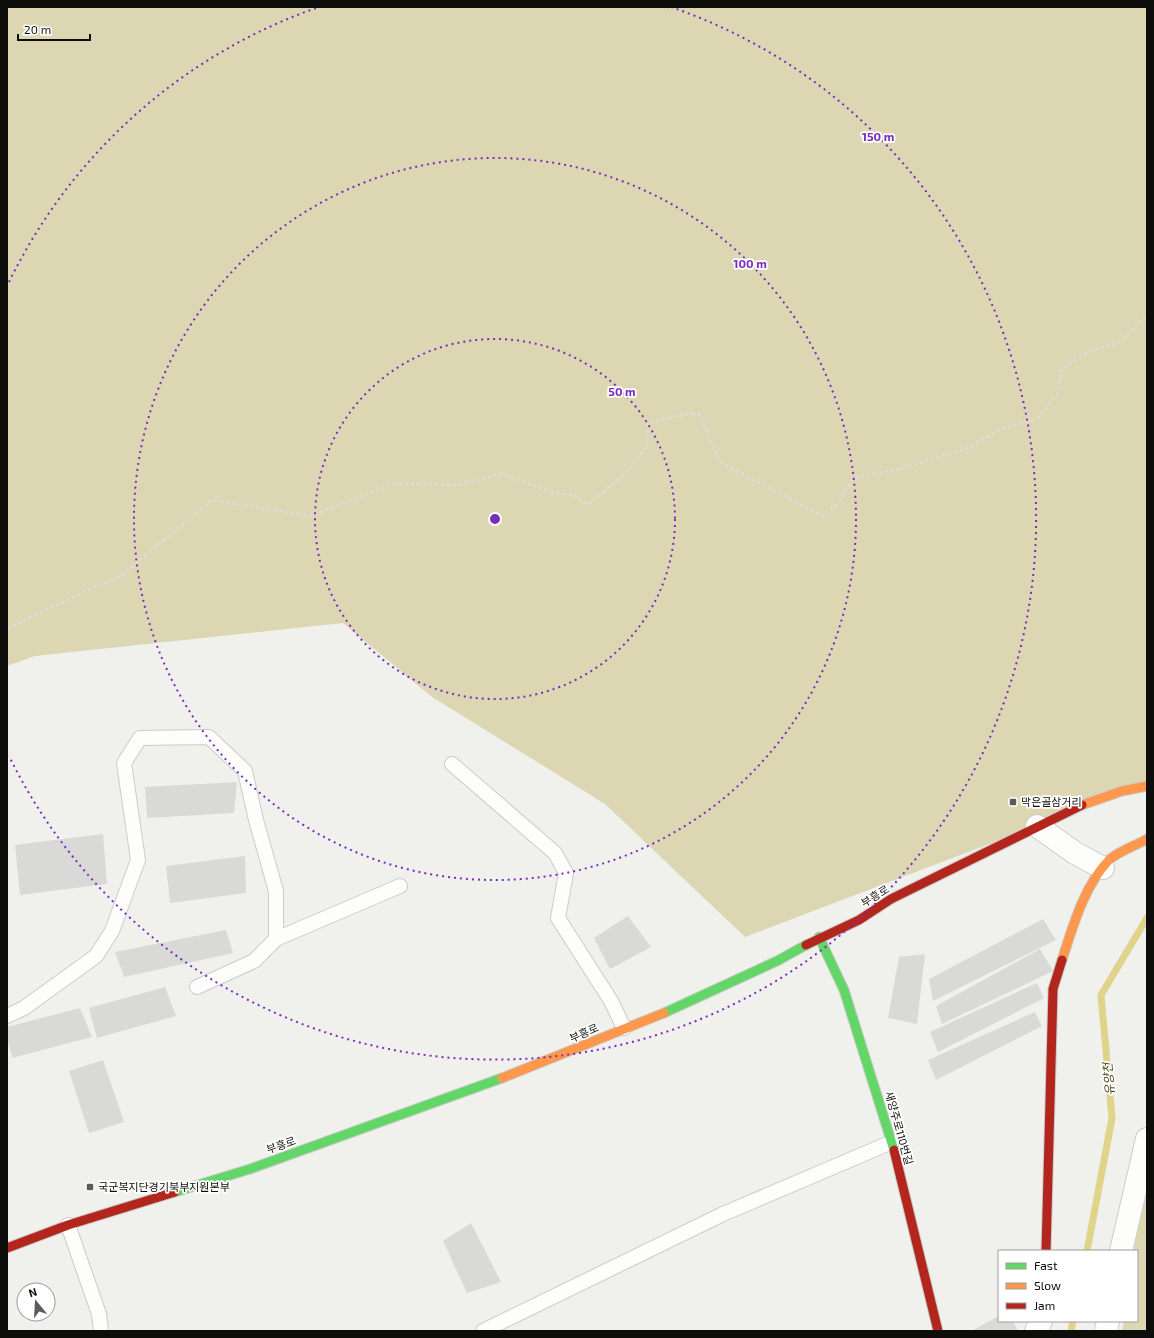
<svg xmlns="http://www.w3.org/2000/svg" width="1154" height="1338" font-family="'Exo 2','Noto Sans KR',sans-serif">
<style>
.green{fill:#dcd7b2}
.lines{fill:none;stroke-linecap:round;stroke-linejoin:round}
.stream{stroke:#dfd48a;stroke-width:7}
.building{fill:#d9d9d7}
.lane-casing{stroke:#cbcbc8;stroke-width:16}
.street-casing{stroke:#cbcbc8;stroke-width:24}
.fast-casing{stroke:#cbcbc8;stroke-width:11}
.slow-casing{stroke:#cbcbc8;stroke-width:11}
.jam-casing{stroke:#cbcbc8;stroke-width:11}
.path{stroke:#dcdcdb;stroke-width:2.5;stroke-dasharray:3 3;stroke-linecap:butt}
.lane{stroke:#fdfdfc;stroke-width:14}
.street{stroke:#fdfdfc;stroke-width:22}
.fast{stroke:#63d668;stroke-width:9}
.slow{stroke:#ff974d;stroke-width:9}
.jam{stroke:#b3261e;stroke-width:9}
.ring{fill:none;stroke:#7b2cbf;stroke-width:2;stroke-dasharray:2 4}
.poi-dot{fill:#5c5c5a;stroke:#fff;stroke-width:1.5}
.labels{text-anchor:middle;stroke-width:3.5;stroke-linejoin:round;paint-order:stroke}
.poi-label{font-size:11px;fill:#0d0d0b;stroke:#fff;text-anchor:start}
.street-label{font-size:11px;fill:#0d0d0b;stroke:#fff}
.water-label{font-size:12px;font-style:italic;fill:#4f481d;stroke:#fff}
.centre{fill:#7b2cbf;stroke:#fff;stroke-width:2}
.ring-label{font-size:12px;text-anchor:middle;font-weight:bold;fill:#7b2cbf;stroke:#fff;stroke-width:3.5;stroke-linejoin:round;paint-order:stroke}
</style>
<rect width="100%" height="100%" fill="#f0f0ed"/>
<!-- green -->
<g class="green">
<path d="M7,7H1147V784L745,937L605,804L432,697L343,623L35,656L7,666Z"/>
<path d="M1147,1195V1331H1122L1124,1321H1137V1251H1134L1137,1227Z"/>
</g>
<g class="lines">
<!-- stream -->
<g class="stream">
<path d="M1087,1251L1112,1118L1101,995L1147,918"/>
<path d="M1071,1331L1073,1321"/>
</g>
</g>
<!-- building -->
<g class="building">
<path d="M237,782L234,813L147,818L145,787Z"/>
<path d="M103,834L107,884L20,895L15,845Z"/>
<path d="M245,856L246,893L170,903L166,866Z"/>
<path d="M628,916L651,947L610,969L594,938Z"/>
<path d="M1043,919L1056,940L933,1001L929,979Z"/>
<path d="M226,930L233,953L124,977L115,952Z"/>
<path d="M1040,949L1053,971L942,1024L936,1006Z"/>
<path d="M925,954L917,1024L888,1018L899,957Z"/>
<path d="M1037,983L1044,998L938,1052L930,1032Z"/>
<path d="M165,987L176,1016L97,1038L89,1008Z"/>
<path d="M80,1008L92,1037L12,1058L7,1037V1027Z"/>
<path d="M1035,1012L1042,1026L936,1080L928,1060Z"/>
<path d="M103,1060L124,1122L89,1133L69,1071Z"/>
<path d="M471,1223L501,1282L467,1293L443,1241Z"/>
<path d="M999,1316V1321H1013L1018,1331H971Z"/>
</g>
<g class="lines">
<defs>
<g id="lane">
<path d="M452,764L555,853L566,873L558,918L611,1001L624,1028"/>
<path d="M276,939L400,886"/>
<path d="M7,1016L24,1008L96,956L112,931L138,860L124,763L140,738L209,737L245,771L256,820L276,891V939L254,961L197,987"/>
<path d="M68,1225L99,1314L101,1331"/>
<path d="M483,1331L723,1214L892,1142"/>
</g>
<g id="street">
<path d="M1037,826L1075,853L1103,868"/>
<path d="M1121,1251L1147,1139"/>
<path d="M1036,1331L1041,1321"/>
<path d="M1106,1331L1108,1321"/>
</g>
<g id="fast">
<path d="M819,937L844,990L894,1150"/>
<path d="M664,1013L777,961L806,945"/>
<path d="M175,1192L250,1169L502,1078"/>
</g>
<g id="slow">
<path d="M1082,805L1122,791L1147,786"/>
<path d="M1062,960C1073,926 1084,886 1109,860C1117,852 1137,845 1147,839"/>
<path d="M502,1078L664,1013"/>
</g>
<g id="jam">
<path d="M806,945L859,920L891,899L1082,805"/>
<path d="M894,1150L938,1331"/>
<path d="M7,1248L68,1225L175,1192"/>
<path d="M1046,1251L1053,989L1062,960"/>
</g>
</defs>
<!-- lane casing -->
<use href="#lane" class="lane-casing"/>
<!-- street casing -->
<use href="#street" class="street-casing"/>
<!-- fast casing -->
<use href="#fast" class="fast-casing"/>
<!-- slow casing -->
<use href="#slow" class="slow-casing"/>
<!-- jam casing -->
<use href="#jam" class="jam-casing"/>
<!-- path -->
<path class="path" d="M7,628L122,575L212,500L310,516L393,484L458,485L502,474L552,492L573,495L588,505L626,473L647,445L648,423L687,414L700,415L719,462L822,516L839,503L853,478L903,468L963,450L1002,429L1037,418L1058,393L1062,368L1090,351L1122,341L1147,314"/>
<!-- lane -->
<use href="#lane" class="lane"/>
<!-- street -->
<use href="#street" class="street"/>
<!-- fast -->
<use href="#fast" class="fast"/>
<!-- slow -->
<use href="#slow" class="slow"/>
<!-- jam -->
<use href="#jam" class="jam"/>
</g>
<!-- distance rings -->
<g class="ring">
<circle cx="495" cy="519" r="180"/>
<circle cx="495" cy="519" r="361"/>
<path d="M9 282A541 541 0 0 1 319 7M671 7A541 541 0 1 1 9 756"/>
</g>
<!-- markers -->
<g class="poi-dot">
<rect x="1009" y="798" width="8" height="8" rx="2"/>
<rect x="86" y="1183" width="8" height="8" rx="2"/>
</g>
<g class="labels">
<!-- poi labels -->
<g class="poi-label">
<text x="1021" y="806">막은골삼거리</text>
<text x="98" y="1191">국군복지단경기북부지원본부</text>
</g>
<!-- street labels -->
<g class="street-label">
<text transform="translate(875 896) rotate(-32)" y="4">부흥로</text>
<text transform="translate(584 1033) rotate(-24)" y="4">부흥로</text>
<text transform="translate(899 1128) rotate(74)" y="4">새양주로110번길</text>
<text transform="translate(281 1145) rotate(-19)" y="4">부흥로</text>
</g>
<!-- water labels -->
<g class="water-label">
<text transform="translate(1109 1079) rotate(-95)" y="4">유양천</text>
</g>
</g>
<circle cx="495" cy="519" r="6" class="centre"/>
<g class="ring-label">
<text x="878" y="141">150 m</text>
<text x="750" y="268">100 m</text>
<text x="622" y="396">50 m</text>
</g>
<!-- border -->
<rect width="1154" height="1338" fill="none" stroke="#0d0d0b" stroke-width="16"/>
<!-- legend -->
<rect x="998" y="1250" width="140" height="72" fill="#ffffff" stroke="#9e9e9d"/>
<rect x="1006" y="1263" width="20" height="6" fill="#63d668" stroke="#9e9e9d"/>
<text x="1034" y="1270" font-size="12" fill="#0d0d0b">Fast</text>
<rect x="1006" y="1283" width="20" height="6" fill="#ff974d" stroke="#9e9e9d"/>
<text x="1034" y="1290" font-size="12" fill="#0d0d0b">Slow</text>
<rect x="1006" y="1303" width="20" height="6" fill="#b3261e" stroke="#9e9e9d"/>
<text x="1034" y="1310" font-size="12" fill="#0d0d0b">Jam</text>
<!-- north arrow -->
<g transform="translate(36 1302) rotate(342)"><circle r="19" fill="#ffffff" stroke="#9e9e9d"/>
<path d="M0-3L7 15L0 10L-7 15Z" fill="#5c5c5a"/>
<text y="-6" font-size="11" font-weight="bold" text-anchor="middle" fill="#0d0d0b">N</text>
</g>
<!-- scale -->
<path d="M18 34v6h72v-6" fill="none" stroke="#0d0d0b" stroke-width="2"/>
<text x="24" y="34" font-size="12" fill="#0d0d0b" stroke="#ffffff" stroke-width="3" paint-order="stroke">20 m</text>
</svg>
